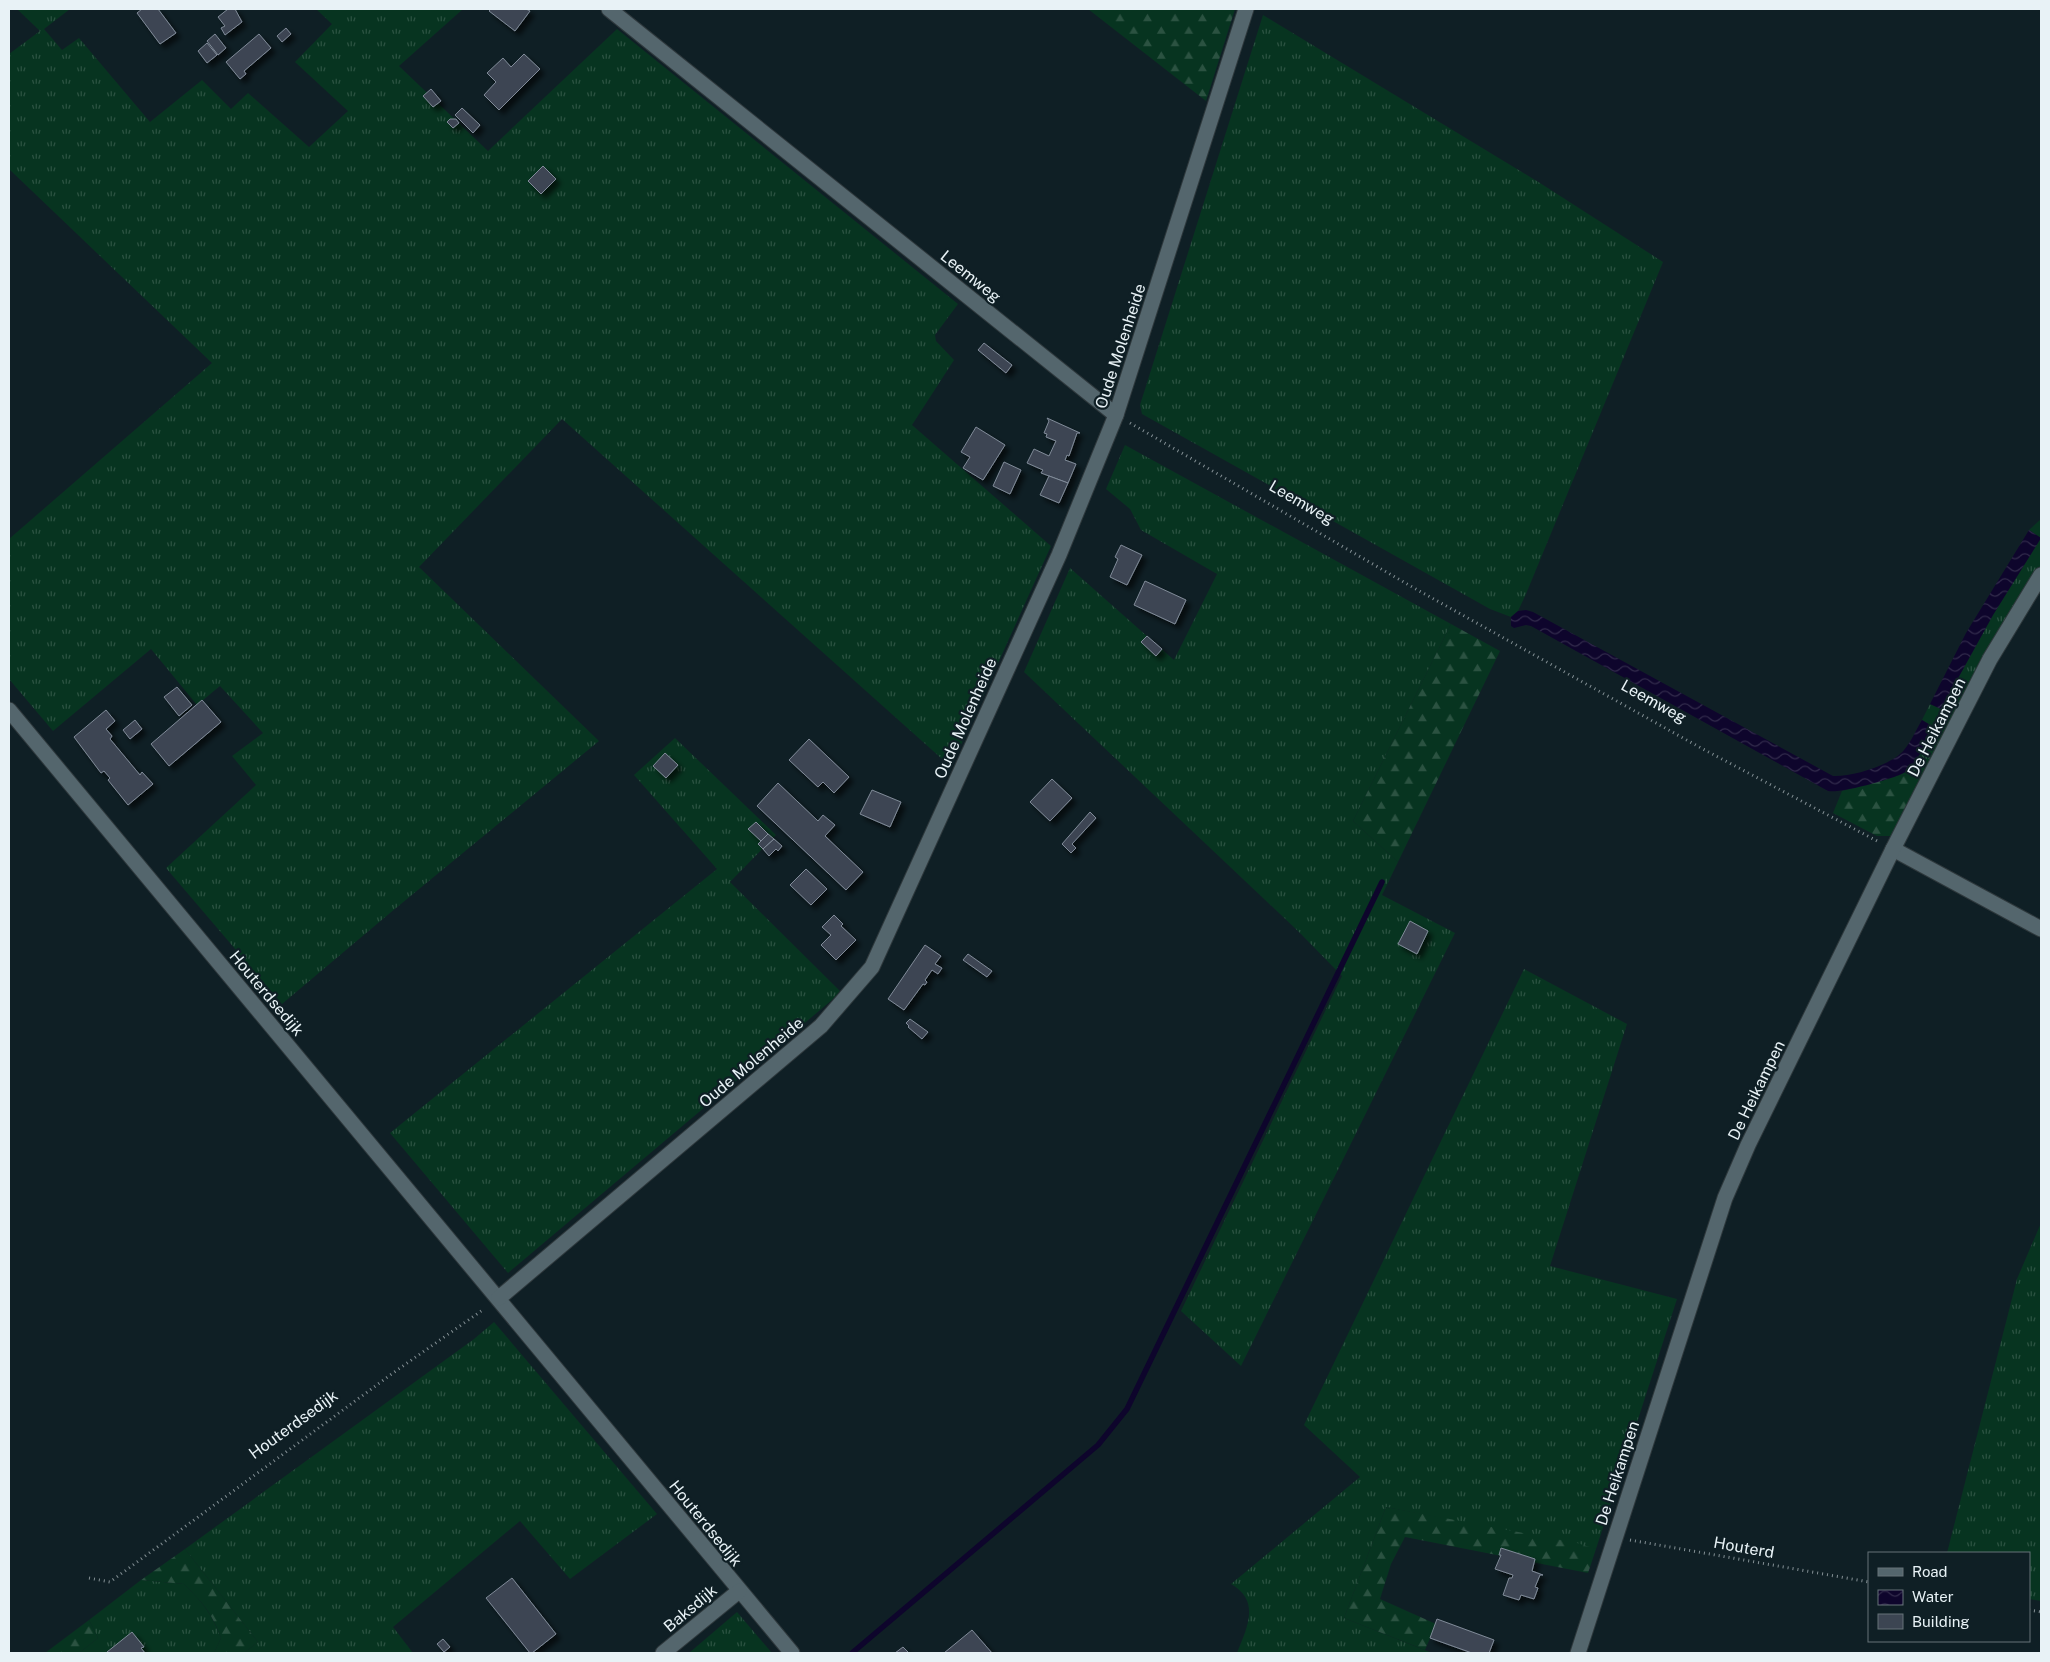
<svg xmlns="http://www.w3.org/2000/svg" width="2050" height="1662" font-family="'Public Sans',sans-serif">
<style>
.grass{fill:url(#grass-tufts)}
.forest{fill:url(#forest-firs)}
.water{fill:url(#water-waves)}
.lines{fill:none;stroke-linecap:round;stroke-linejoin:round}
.stream{stroke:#0e052c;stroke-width:5.5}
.building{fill:#3c4552;stroke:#818b99;filter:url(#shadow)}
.street-casing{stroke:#2e383c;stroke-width:17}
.path{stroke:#859196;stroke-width:3;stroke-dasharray:1 4;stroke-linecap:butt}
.street{stroke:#54666d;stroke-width:15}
.labels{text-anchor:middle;stroke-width:4.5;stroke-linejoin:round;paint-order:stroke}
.street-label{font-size:16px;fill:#e8f2f6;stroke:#0f1f25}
</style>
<defs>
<pattern id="grass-tufts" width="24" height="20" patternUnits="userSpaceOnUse" patternTransform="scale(1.25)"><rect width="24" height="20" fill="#073420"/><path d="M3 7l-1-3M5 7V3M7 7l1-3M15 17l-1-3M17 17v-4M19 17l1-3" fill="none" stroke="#2b5241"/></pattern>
<pattern id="forest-firs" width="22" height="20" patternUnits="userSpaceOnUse" patternTransform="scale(1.25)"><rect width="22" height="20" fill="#073420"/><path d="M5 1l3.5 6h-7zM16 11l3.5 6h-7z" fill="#2b5241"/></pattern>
<pattern id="water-waves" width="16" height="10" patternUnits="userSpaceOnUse" patternTransform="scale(1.25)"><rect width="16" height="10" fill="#0e052c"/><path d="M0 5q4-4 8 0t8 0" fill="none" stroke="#312a4b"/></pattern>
<filter id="shadow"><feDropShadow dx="4.5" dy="4.5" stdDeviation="2.5" flood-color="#0009"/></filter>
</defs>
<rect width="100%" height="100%" fill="#0f1f25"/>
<!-- grass -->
<g class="grass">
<path d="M17,9H70L44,29L62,50L79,38L150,122L202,80L231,109L248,93L309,147L348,111L295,62L332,24L316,9H463L399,66L488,151L617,29L958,304L935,335L936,341L954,360L912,425L1051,546L951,767L562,419L419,567L599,741L390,913L282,1004L166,868L256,785L232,756L263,733L220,686L197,705L151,649L53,731L9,679V539L212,363L9,169V54L40,31Z"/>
<path d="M1263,15L1540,183L1663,262L1526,594L1518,611L1511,617L1490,609L1142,414L1140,405Z"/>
<path d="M1125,445L1451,624L1353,821L1398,862L1382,895L1455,933L1241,1366L1181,1311L1342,976L1299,932L1024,672L1070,568L1174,660L1217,574L1141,530L1130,509L1106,489Z"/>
<path d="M2041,519V567L1991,647L1923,778L1900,775C1917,765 1926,745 1932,726L1922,720L1930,704L1941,709L1993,615L2041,538L2029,530Z"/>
<path d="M675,738L776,835L730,882L840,991L832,1000L508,1273L390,1133L717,869L634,775Z"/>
<path d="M1524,969L1627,1024L1550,1266L1677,1299L1596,1549L1386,1507L1344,1618L1432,1653H1237C1247,1628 1261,1601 1231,1584L1360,1477L1304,1425Z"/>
<path d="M2041,1223V1601L2029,1599V1553H1947L2017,1279Z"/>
<path d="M494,1322L657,1514L570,1579L520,1521L393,1627L413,1653H244L258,1642L185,1549L474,1339Z"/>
<path d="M141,1580L184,1584C203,1603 211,1612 221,1638L214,1653H79L98,1638L89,1620Z"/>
<path d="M737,1612L772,1653H689Z"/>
</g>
<!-- forest -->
<g class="forest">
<path d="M1088,9H1235L1206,101Z"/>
<path d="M1451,624L1500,651L1398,862L1353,821Z"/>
<path d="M1900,775L1923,778L1894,836H1877L1833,813L1842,791Z"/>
<path d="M1386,1507L1577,1543L1596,1549L1588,1573L1405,1537L1391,1564L1380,1599L1436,1624L1425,1650L1344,1618Z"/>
<path d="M185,1549L258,1642L244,1653H214L221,1638C212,1613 203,1603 184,1584L141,1580Z"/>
<path d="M89,1620L98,1638L79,1653H45Z"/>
</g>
<!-- water -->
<g class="water">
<path d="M2029,530L2041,538L1993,615L1941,709L1930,704L1966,633Z"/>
<path d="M1526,610L1533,612L1833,776C1852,777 1892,765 1904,750C1911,742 1916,730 1922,720L1932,726C1927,740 1919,761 1907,771C1898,778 1839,794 1828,791L1531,626L1526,625L1514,628L1511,626V617L1518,611Z"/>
</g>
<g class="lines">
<!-- stream -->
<path class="stream" d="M852,1653L1098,1445L1127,1409L1382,882"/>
</g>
<!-- building -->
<g class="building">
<path d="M142,9H158L176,33L160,44L137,13Z"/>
<path d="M228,9H235L242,22L225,35L221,28L225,26L218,17Z"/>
<path d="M491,9H526L530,11L515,31L489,11Z"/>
<path d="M286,28L291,34L282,42L277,36Z"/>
<path d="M215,34L226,48L218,55L207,41Z"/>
<path d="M259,34L271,48L244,71L246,74L240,79L226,62Z"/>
<path d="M207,43L217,55L207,63L198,51Z"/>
<path d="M524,54L540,69L499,110L484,95L496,82L487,73L503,58L511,67Z"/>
<path d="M431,89L441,101L433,107L423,96Z"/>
<path d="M462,108L480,125L473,133L455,115Z"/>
<path d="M450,119H456L459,123L453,128L447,122Z"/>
<path d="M543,166L556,179L541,194L528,181Z"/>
<path d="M984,343L1012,365L1006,373L978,350Z"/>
<path d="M1047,418L1080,433H1077L1069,456L1067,455L1065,460L1076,464L1068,483L1041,473L1043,470L1027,463L1034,449L1049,456L1056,441L1046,437L1047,434L1044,433L1049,421Z"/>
<path d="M976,427L1005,445L983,480L963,468L970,457L961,452Z"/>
<path d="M1004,462L1021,470L1010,494L993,486Z"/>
<path d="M1049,476L1068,483L1059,503L1040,495Z"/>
<path d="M1121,545L1142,555L1127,585L1110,577L1118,559L1115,557Z"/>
<path d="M1145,581L1186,600L1175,624L1134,605Z"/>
<path d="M1147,636L1162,649L1156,656L1141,642Z"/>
<path d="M177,687L192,705L179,716L164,697Z"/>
<path d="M202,700L221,722L169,766L151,744Z"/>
<path d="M106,710L115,721L106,729L112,736L110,739L140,775L142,772L153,784L128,805L108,780L110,778L104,771L101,773L74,737Z"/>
<path d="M135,720L142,729L130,739L123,730Z"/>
<path d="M809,739L849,777L834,793L823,782L818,787L789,760Z"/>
<path d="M665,753L678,765L666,778L653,766Z"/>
<path d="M1052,779L1072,798L1050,821L1030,802Z"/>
<path d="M778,783L818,821L823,815L835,825L825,836L863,872L846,890L757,806Z"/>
<path d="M872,790L901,802L890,827L860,814Z"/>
<path d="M1090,812L1096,818L1072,844L1076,848L1071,853L1062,844Z"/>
<path d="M756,822L768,834L761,841L748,829Z"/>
<path d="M768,834L774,839L763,849L758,844Z"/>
<path d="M774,839L782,846L778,851L776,849L769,856L763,849Z"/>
<path d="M806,869L827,889L811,905L790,885Z"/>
<path d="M834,915L843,924L841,926L856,940L836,960L821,945L831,935L822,927Z"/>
<path d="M1410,921L1428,931L1417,954L1398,944Z"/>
<path d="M925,945L941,956L935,964L942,968L938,974L932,970L925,980L927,982L925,985L923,984L904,1010L888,999Z"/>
<path d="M968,954L992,971L987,977L963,960Z"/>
<path d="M910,1019L928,1032L922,1039L908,1027L909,1026L906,1023Z"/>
<path d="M1501,1548L1535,1559L1532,1571L1543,1575H1540L1535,1587L1538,1588L1534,1599L1521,1595L1519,1600L1503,1595L1509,1578H1512L1513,1575L1495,1569L1501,1555H1499Z"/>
<path d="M512,1578L556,1634L532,1653H530L486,1598Z"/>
<path d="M1437,1619L1494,1640L1489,1653H1472L1430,1638Z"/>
<path d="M972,1630L992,1653H944Z"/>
<path d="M132,1632L144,1647L141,1648L145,1653H108L107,1652Z"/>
<path d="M443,1639L450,1647L444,1652L437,1644Z"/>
<path d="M903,1647L909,1653H895Z"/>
</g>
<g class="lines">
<defs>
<g id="street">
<path d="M609,9L1116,415"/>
<path d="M9,710L792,1653"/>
<path d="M1893,849L2041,929"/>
<path d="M499,1298L821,1026L872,967L1059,555L1116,415L1246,9"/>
<path d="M663,1653L739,1591"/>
<path d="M1578,1653L1725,1198L1748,1145L1893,849L1990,659L2041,575"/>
</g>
</defs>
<!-- street casing -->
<use href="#street" class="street-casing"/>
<!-- path -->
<g class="path">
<path d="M1130,423L1414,588L1701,748L1879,842"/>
<path d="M1630,1540L1869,1582"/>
<path d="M89,1578L110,1582L393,1373L484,1309"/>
<path d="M2029,1610L2041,1612"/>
</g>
<!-- street -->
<use href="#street" class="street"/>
</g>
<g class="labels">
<!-- street labels -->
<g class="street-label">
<text transform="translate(971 276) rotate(39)" y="6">Leemweg</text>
<text transform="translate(1120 346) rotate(-72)" y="6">Oude Molenheide</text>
<text transform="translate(1302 502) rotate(30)" y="6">Leemweg</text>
<text transform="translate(1654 701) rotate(29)" y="6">Leemweg</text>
<text transform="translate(965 718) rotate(-66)" y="6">Oude Molenheide</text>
<text transform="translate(1936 727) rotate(-63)" y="6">De Heikampen</text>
<text transform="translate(267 993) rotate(50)" y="6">Houterdsedijk</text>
<text transform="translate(751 1062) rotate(-40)" y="6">Oude Molenheide</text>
<text transform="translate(1756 1090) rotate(-64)" y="6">De Heikampen</text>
<text transform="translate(293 1424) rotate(-36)" y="6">Houterdsedijk</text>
<text transform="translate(1617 1473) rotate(-72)" y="6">De Heikampen</text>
<text transform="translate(706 1523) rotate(51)" y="6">Houterdsedijk</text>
<text transform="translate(1744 1547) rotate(10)" y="6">Houterd</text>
<text transform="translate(690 1608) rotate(-40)" y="6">Baksdijk</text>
</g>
</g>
<!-- border -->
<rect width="2050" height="1662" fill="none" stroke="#e8f2f6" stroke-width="20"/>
<!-- legend -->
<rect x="1868" y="1552" width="162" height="90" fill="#0f1f25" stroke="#667379"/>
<rect x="1878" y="1568" width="25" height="8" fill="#54666d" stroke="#667379"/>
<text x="1912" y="1577" font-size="15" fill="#e8f2f6">Road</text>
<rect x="1878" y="1590" width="25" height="15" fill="url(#water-waves)" stroke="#667379"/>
<text x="1912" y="1602" font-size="15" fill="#e8f2f6">Water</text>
<rect x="1878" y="1614" width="25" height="15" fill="#3c4552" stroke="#667379"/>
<text x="1912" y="1627" font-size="15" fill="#e8f2f6">Building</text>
</svg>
